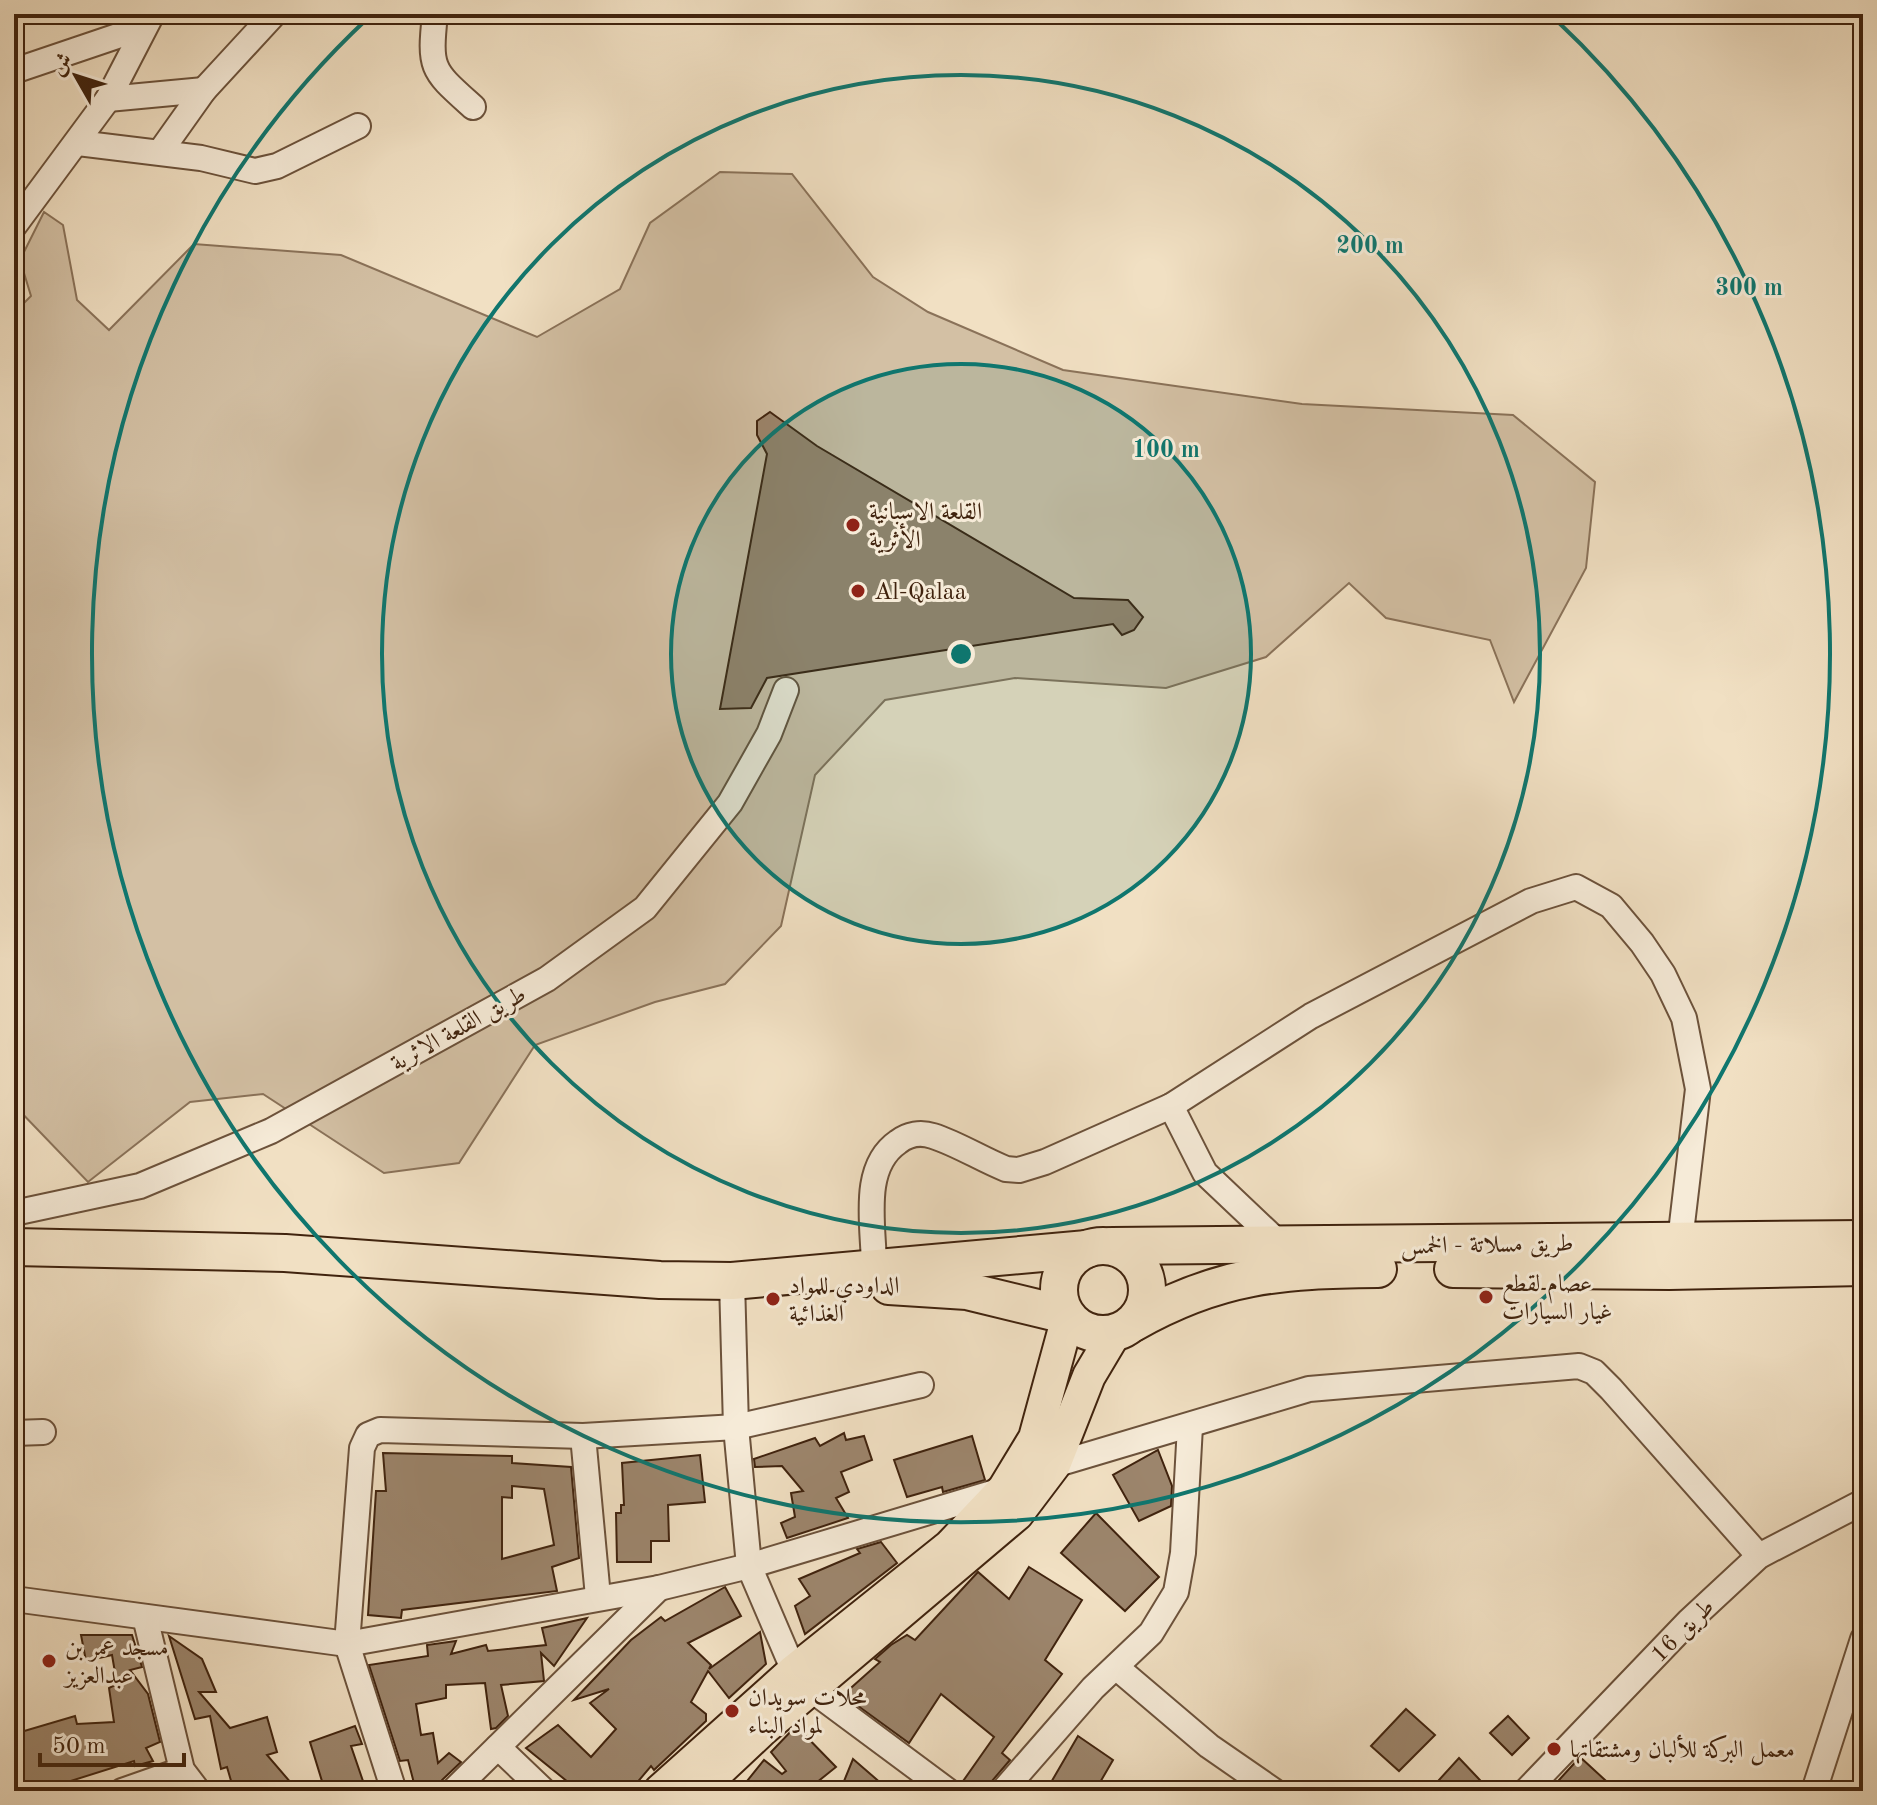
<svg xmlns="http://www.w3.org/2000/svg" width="1877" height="1805" font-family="'Old Standard TT',Amiri,serif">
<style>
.green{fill:#d3c0a4;stroke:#8a7259;stroke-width:2}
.building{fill:#9c856c;stroke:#40230e;stroke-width:2;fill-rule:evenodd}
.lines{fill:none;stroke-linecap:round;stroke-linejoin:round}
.minor-casing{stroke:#6c523b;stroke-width:28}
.major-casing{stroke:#40230e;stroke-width:36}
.highway-casing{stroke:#40230e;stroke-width:40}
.minor{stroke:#f6ebd8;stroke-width:24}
.major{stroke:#f1e0c3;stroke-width:32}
.highway{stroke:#f1e0c3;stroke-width:36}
.ring{fill:none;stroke:#0f766e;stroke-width:4}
.poi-dot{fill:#8f2418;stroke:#f6ebd8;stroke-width:3}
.labels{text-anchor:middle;stroke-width:6;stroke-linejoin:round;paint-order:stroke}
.poi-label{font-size:24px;fill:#40230e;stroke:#f6ebd8;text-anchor:start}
.street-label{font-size:24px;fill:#40230e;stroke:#f6ebd8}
.centre{fill:#0f766e;stroke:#f6ebd8;stroke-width:4}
.ring-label{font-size:24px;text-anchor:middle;font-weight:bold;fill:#0f766e;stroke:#f6ebd8;stroke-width:6;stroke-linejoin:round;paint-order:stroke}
</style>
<rect width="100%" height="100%" fill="#f1e0c3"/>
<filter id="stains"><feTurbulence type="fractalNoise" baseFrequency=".0025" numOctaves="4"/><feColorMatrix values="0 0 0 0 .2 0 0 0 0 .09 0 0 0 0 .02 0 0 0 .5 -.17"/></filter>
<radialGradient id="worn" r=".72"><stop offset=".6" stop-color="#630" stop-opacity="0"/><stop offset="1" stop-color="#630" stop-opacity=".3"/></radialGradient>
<!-- green -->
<path class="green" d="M720,172L792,174L873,277L928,312L1063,370L1302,404L1513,415L1595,482L1586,568L1514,702L1490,640L1386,618L1349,583L1266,657L1166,688L1015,678L885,700L815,775L781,926L725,984L655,1002L535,1045L459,1163L384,1173L263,1094L190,1102L88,1182L14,1105V366L19,355L14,346V313L31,296L20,260L44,212L63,225L77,300L109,330L194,244L341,255L537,337L620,289L650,223Z"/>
<!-- building -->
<g class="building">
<path d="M770,412L817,446L1074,598L1128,600L1143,617L1134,630L1122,635L1113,624L767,678L751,708L720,709L767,454L757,435V421Z"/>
<path d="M844,1433L846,1440L864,1436L872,1460L841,1472L849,1492L836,1498L848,1518L787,1538L781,1523L795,1517L791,1493L803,1491L782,1466L755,1467L754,1459L815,1438L820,1446Z"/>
<path d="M972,1436L985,1480L943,1492L942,1487L907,1497L894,1460Z"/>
<path d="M1158,1450L1172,1486L1171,1506L1139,1521L1113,1475Z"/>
<path d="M383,1453L512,1456V1463L571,1467L579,1558L552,1567L557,1591L402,1610L401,1618L368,1615L376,1491H386ZM512,1486L544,1489L554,1545L502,1559V1497L512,1498Z"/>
<path d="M700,1455L705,1502L668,1505L669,1541H651V1562H617L616,1513H621V1505H624L622,1463Z"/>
<path d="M1096,1513L1159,1577L1125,1611L1061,1553Z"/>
<path d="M881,1542L897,1563L805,1634L795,1606L810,1596L799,1579L860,1553L857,1549Z"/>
<path d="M1029,1567L1082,1600L1045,1660L1062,1674L1002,1753L1010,1760L992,1781L988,1791H974L961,1784L994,1737L941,1694L909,1743L843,1695L880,1662L875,1659L891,1645L907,1635L915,1640L978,1572L1009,1599Z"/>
<path d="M725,1587L741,1616L688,1643L711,1665L709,1669L760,1632L766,1664L729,1698L708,1671L691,1702L706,1714V1721L654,1770L651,1766L630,1791H579L526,1748L558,1725L591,1757L616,1729L590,1703L609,1689L574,1700L631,1640L661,1617L665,1621Z"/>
<path d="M587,1618L554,1666L541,1653L544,1681L501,1685L508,1716L496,1728L491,1729L485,1683L446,1685V1698L416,1704L421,1735L433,1733L438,1763L449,1753L461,1762L442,1780L438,1791H416L408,1760L400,1761L369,1665L428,1656L427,1645L456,1641L451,1654L486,1645L488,1651L546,1645L542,1628Z"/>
<path d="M81,1635H132L142,1667L130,1670L148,1694L160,1742L146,1748L153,1761L135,1766L134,1761L39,1791H14V1734L75,1716L77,1724L114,1722L109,1688L117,1684L112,1655L86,1661Z"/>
<path d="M169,1636L202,1659L216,1692H199L230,1728L267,1717L277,1752L267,1755L298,1791H234L227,1767L221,1769L210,1716L195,1719Z"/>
<path d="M1406,1709L1435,1735L1399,1771L1371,1746Z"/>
<path d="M1508,1716L1529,1738L1512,1755L1490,1733Z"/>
<path d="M355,1726L362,1744L351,1746L364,1784L325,1791L310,1742Z"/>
<path d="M796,1726L836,1767L806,1791H739L764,1760L782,1774L786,1771L771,1752Z"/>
<path d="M1078,1736L1113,1760L1095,1791H1046Z"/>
<path d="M1580,1757L1617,1791H1549Z"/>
<path d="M1459,1758L1478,1778L1490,1791H1429Z"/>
<path d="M853,1759L890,1791H840Z"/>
</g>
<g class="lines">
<defs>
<g id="minor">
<path d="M435,14C429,70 432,70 473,107"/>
<path d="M14,71L144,27"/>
<path d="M108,99L204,90"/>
<path d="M78,143L201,158L255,171L277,166L358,126"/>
<path d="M160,152L204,90L274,14"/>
<path d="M14,226L108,99L152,14"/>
<path d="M1171,1106L1205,1173L1280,1244"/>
<path d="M14,1213L140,1186L271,1131L547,979L645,908L730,803L769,734L786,690"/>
<path d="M874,1268C874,1227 860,1168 898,1142C908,1134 921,1132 933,1136C958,1144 981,1159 1006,1169L1019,1170L1045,1162L1171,1106L1311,1016L1531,901L1576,887L1611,906L1642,943L1663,974L1684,1018L1698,1089L1680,1241"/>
<path d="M732,1281L736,1427L749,1566L794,1671"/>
<path d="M14,1433L43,1432"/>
<path d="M583,1436L598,1597"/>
<path d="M1054,1465L1309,1389L1579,1366L1594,1372L1611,1389L1759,1556"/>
<path d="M14,1599L347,1644L659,1588L749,1566L1002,1490"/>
<path d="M145,1617L182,1770L198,1791"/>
<path d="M1116,1667L1209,1746L1274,1791"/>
<path d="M812,1690L948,1791"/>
<path d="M498,1747L544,1791"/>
<path d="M122,1791L182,1770"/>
<path d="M394,1791L347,1644L362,1448L368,1435L380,1430L583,1436L736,1427L921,1385"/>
<path d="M453,1791L659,1588"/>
<path d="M1003,1791L1093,1688L1151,1633L1176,1592L1183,1553L1190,1426"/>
<path d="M1526,1791L1689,1621L1759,1556L1863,1502"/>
<path d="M1814,1791L1863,1639"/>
</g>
<g id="major">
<path d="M660,1791L794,1671L950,1546L1004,1489L1035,1438L1068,1317"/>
<path d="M697,1791L763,1729L1017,1514L1054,1465L1089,1376L1114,1334"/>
</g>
<g id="highway">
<circle cx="1103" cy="1290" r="44"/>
<path d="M1112,1246L1863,1239"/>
<path d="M14,1247L285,1253L660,1280L732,1281L1087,1249"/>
<path d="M1453,1269L1669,1271L1863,1267"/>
<path d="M889,1286L967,1291L1066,1315"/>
<path d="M1133,1323C1219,1274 1281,1270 1378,1269"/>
</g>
</defs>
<!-- minor casing -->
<use href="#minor" class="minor-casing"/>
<!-- major casing -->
<use href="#major" class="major-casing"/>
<!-- highway casing -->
<use href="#highway" class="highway-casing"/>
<!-- minor -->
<use href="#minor" class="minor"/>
<!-- major -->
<use href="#major" class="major"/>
<!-- highway -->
<use href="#highway" class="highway"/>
</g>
<!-- distance rings -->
<circle cx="961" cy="654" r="290" fill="#0f766e" fill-opacity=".12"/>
<g class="ring">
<circle cx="961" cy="654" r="290"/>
<circle cx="961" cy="654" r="579"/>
<path d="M1554 18A869 869 0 1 1 368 18"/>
</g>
<!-- markers -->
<g class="poi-dot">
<circle cx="853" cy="525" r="8"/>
<circle cx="858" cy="591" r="8"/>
<circle cx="1486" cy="1297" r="8"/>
<circle cx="773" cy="1299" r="8"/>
<circle cx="49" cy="1661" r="8"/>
<circle cx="732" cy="1711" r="8"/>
<circle cx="1554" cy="1749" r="8"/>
</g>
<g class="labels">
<!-- poi labels -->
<g class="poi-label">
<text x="869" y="519">القلعة الاسبانية<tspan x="869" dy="28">الأثرية</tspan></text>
<text x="874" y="599">Al-Qalaa</text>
<text x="1502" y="1291">عصام لقطع<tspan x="1502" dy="28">غيار السيارات</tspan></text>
<text x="789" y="1293">الداودي للمواد<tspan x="789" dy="28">الغذائية</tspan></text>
<text x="65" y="1655">مسجد عمر بن<tspan x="65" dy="28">عبدالعزيز</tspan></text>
<text x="748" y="1705">محلات سويدان<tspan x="748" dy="28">لمواد البناء</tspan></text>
<text x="1570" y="1757">معمل البركة للألبان ومشتقاتها</text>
</g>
<!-- street labels -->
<g class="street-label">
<text transform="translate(458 1028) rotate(-29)" y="8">طريق القلعة الاثرية</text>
<text transform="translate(1487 1244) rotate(-1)" y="8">طريق مسلاتة - الخمس</text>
<text transform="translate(1682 1630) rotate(-45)" y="8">طريق 16</text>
</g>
</g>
<circle cx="961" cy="654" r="12" class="centre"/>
<g class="ring-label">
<text x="1370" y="253">200 m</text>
<text x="1749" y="295">300 m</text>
<text x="1166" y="457">100 m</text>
</g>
<!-- margin -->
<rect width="1877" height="1805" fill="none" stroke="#f1e0c3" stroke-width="48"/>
<rect x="16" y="16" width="1845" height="1773" fill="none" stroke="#40230e" stroke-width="4"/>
<rect x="24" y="24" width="1829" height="1757" fill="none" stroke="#40230e" stroke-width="2"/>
<!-- north arrow -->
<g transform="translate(76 76) rotate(309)" stroke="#f6ebd8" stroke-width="6" paint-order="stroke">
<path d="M0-6L14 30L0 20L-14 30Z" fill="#40230e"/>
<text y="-12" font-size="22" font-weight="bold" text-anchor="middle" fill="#40230e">ش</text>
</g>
<!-- scale -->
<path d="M40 1753v12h144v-12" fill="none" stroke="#40230e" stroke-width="4"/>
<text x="52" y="1753" font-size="24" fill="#40230e" stroke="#f6ebd8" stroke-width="6" paint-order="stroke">50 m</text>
<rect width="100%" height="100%" filter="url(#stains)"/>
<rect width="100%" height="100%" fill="url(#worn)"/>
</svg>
